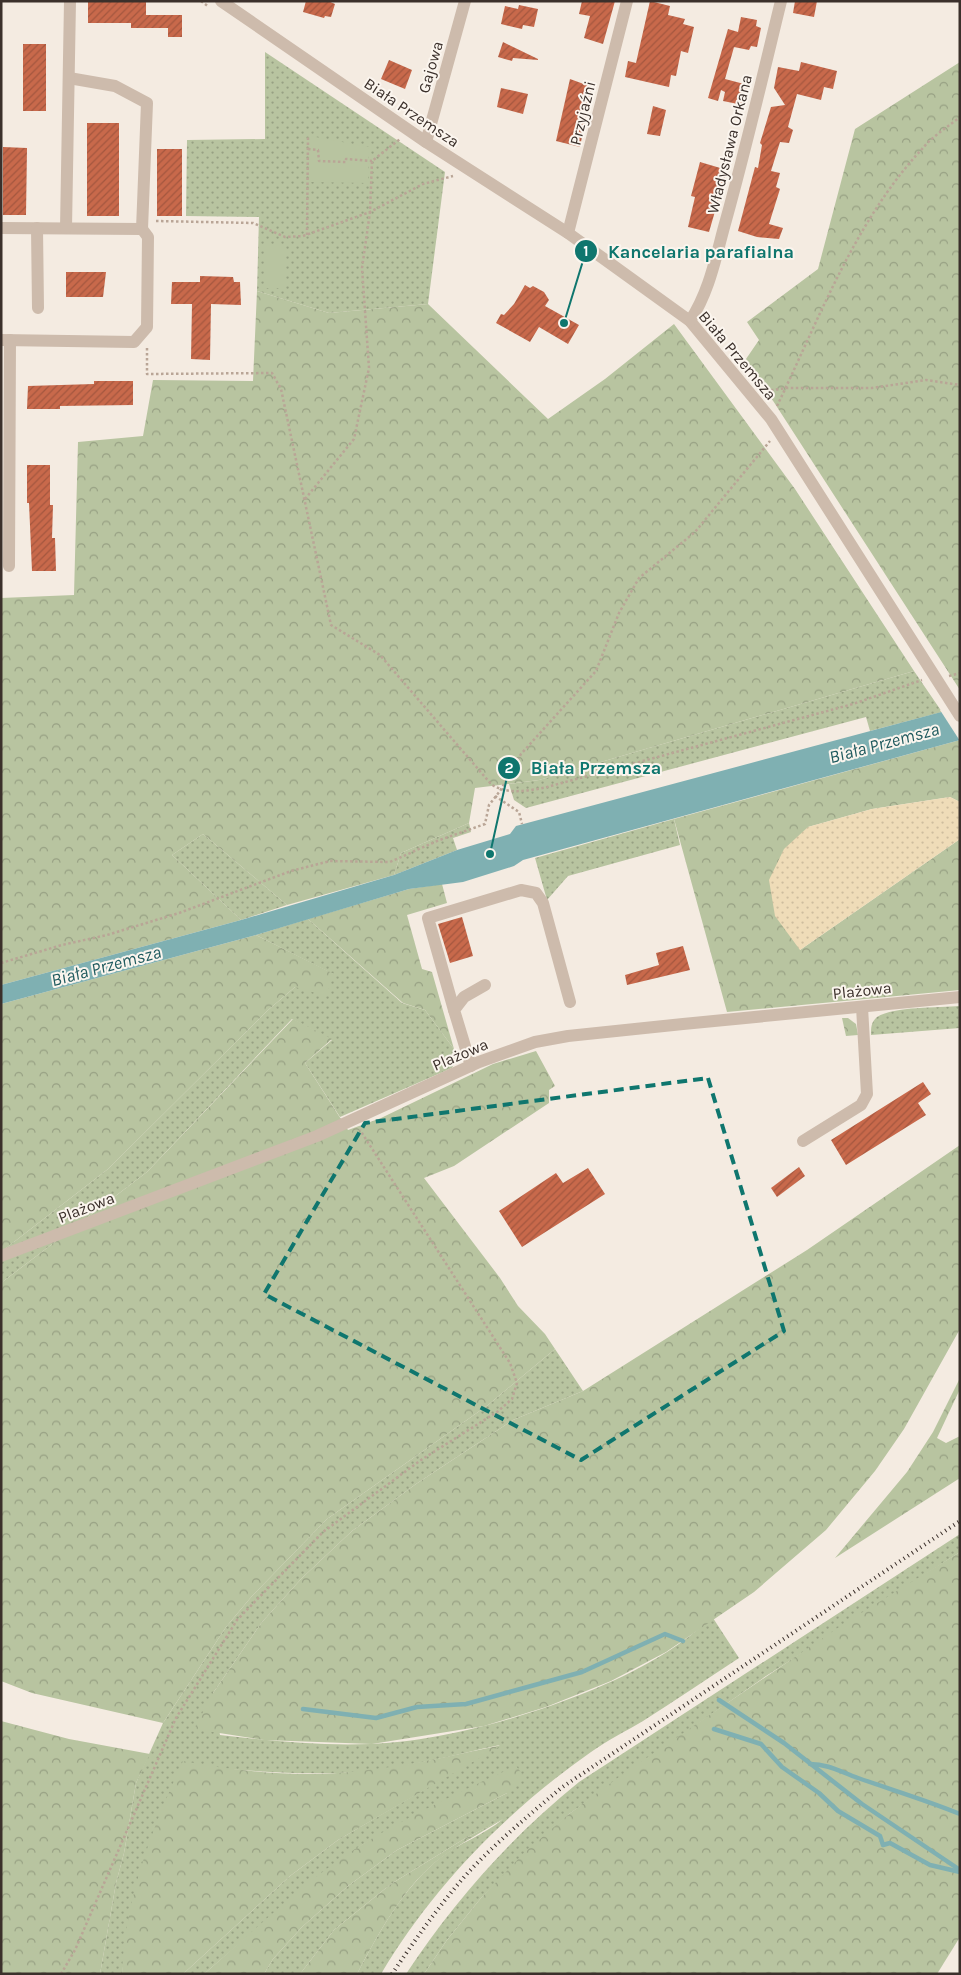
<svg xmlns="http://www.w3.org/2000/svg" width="961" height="1975" font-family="Karla,sans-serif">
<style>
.grass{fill:url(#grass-dots)}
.forest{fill:url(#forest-crowns)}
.sand{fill:url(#sand-dots)}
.park{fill:#b8c4a0}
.water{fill:#7fb0b2}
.pier{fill:#f4ebe1}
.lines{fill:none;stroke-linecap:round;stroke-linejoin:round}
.stream{stroke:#7fb0b2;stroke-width:4.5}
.building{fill:url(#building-hatch)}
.path{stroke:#b9a596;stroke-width:2.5;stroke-dasharray:2.5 2.5;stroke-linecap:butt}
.minor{stroke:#cdbbac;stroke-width:12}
.rail{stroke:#3b302b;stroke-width:4;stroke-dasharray:1 4;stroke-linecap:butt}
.marked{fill:none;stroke:#0f766e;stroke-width:4;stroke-dasharray:10 6;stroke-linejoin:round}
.labels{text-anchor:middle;stroke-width:4;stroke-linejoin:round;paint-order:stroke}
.street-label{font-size:16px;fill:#3b302b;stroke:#fbf5ee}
.water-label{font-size:18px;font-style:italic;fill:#1f5a5e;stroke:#fbf5ee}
.leader{fill:none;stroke:#0f766e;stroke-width:2}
.callout-dot{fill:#0f766e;stroke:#fbf5ee;stroke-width:2}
.mark-label{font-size:15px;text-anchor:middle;font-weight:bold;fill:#fff}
.callout-label{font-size:18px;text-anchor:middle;font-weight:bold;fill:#0f766e;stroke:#fbf5ee;stroke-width:4;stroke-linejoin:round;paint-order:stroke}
</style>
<defs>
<pattern id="grass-dots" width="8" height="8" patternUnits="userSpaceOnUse" patternTransform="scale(1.25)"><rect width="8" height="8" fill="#b8c4a0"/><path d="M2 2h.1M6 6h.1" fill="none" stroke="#97a083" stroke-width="1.8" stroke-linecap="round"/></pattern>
<pattern id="forest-crowns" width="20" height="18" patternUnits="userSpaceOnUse" patternTransform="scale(1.25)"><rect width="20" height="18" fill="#b8c4a0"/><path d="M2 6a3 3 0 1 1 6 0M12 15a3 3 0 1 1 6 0" fill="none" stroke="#97a083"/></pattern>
<pattern id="sand-dots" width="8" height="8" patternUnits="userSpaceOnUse" patternTransform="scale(1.25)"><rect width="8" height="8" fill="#efdcb8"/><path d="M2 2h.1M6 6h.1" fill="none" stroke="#cebd9e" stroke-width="1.8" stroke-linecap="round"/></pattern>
<pattern id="building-hatch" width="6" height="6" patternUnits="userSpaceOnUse" patternTransform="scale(1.25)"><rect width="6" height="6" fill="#c8694b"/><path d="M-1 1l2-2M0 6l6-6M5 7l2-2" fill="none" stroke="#a4573f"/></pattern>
</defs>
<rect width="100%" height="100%" fill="#f4ebe1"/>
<!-- grass -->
<g class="grass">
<path d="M265,52L445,172L428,304L329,313L257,291L259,217L186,216L187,140L265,139Z"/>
<path d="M914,671L942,712L870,731L866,717L526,808L514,800L509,784L539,780Z"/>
<path d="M674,819L680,845L568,876L547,900L535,858Z"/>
<path d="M469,823L471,832L453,838L457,850L394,875L401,853Z"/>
<path d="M203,834L287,905L241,920L172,855Z"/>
<path d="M308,919L402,1003L425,1010L454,1049L457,1057L452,1068L340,1117L305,1063L332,1040L292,1019L147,1172L1,1283V1252L108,1169L267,1011L295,987L333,974L256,935Z"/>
<path d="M960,1006V1028L871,1035C871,1028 871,1022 877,1017C895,1006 938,1008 960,1006Z"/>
<path d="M555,1349L583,1391L513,1420L416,1484L352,1531L302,1578L262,1622L213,1693L220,1735C270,1741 321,1746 371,1744C459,1741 593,1699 667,1652C683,1642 698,1629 713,1618L739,1658C707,1679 676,1700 643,1721C626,1731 608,1740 591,1752C508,1810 433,1886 381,1974H357C379,1932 403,1888 440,1858C459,1843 484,1835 503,1819L464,1839L391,1884L334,1930L300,1974H264L273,1959L302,1927L348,1886L397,1850L507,1793L435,1805L362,1845L310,1883L204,1974H183L290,1876L338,1840L500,1745C453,1755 406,1768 358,1772C314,1775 269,1772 225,1769L130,1913L122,1974H100L116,1883L124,1853L136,1783L163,1723L226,1627L252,1596L327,1519L488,1405Z"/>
<path d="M960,1534V1552L766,1676L569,1814L481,1898L447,1940L424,1974H406C454,1901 511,1837 579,1782Z"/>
</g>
<!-- forest -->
<g class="forest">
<path d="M960,62V690L746,359L759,340L747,322L818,269L855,129Z"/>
<path d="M257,291L329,313L428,304L548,419L605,379L674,324L795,489L914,671L539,780L475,788L469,823L401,853L394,875L287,905L203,834L172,855L241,920L1,985V598L74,595L78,442L143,436L153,380L253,381Z"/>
<path d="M960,740V802L950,797L872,809L808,827L800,950L960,839V990L727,1012L674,819Z"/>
<path d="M442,884L447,903L407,915L422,969L432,972L454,1049L425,1010L403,1003L308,919L409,889Z"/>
<path d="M256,935L334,974L326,996L295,987L267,1011L108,1169L1,1252V1004Z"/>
<path d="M842,1018H848L856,1024L858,1035L846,1036Z"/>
<path d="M293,1019L332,1039L305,1063L348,1130L381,1118L493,1064L536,1051L555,1086L549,1090V1103L454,1166L424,1178L500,1278L518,1306L545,1334L555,1349L488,1405L327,1519L252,1596L226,1627L163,1723L32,1693L1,1681V1283L147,1172Z"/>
<path d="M960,1145V1329L904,1429L875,1471L826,1530L754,1592L666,1652L611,1681L546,1707L484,1726L372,1744L264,1740L194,1729L213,1693L262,1622L302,1578L352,1531L416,1484L513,1420L583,1391L807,1250Z"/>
<path d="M960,1378V1389L937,1438L946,1443L960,1436V1478L835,1558L907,1472L933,1432Z"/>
<path d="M960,1552V1937L937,1974H424L447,1940L481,1898L525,1852L569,1814L623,1774L845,1623Z"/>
<path d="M1,1721L69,1739L150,1754L136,1783L124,1853L116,1883L100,1974H1Z"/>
<path d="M502,1745L338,1840L290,1876L183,1974H122C125,1899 152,1828 183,1761C240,1772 302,1778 360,1771C408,1766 455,1755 502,1745Z"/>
<path d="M516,1766L523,1775L507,1793L397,1850L348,1886L302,1927L273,1959L264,1974H204C253,1932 309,1877 363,1844C412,1814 464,1790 516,1766Z"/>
<path d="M510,1815C487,1829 463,1842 442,1857C405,1884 378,1934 357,1974H300L334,1930L391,1884L464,1839Z"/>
</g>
<!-- sand -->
<path class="sand" d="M950,797L960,802V839L800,950L775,916L769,880L784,849L808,827L872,809Z"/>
<!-- park -->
<g class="park">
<path d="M310,136L369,147L368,183L310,182Z"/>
<rect x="265" y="246" width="20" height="42"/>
</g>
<!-- water -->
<path class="water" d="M960,707V740L523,860L514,866L463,882L409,889L256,935L1,1004V985L241,920L394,875L457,850L510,834L516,826Z"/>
<!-- pier -->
<path class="pier" d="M960,705V741L940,710Z"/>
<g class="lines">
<!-- stream -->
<g class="stream">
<path d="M719,1700L784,1743L862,1804L960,1870"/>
<path d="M303,1709L376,1718L417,1707L466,1704L582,1672L665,1634L683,1641"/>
<path d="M714,1729L761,1744L782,1767L819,1793L838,1811L880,1836L883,1845L890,1843L930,1865L960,1872"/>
<path d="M810,1764C828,1764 841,1772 858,1778C892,1790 926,1800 960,1814"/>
</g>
</g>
<!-- building -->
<g class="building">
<path d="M88,1H146V15H182V37H168V28H131V23H88Z"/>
<path d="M306,1H328L335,4L331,17L325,16L324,18L303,12Z"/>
<path d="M582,1H615L603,44L584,38L590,16L579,14Z"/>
<path d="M650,1L670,6L668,15L685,19L683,24L694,27L688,53L681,51L676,76L671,75L669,87L625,77L628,61L636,63Z"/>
<path d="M795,1H817L814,17L793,13Z"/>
<path d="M519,5L538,9L534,27L523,25L522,29L501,24L505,6L518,9Z"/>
<path d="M741,17L757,20L756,26L761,28L757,47L751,46L749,50L734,47L736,40L725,79L748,85L743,105L723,101L725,92L721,90L718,101L708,98L728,29L738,32Z"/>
<path d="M503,42L538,59V60L513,58L512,61L498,57Z"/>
<rect x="23" y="44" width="23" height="67"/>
<path d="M389,60L412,70L405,89L381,79Z"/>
<path d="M801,62L837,71L833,89L824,87L821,100L797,94L788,127L793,130L789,143L780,142L771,171L780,173L776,187L780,189L769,224L783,228L779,239L757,237L738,231L755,167L758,168L762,145L760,143L771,107L785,105L774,88L778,67L799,71Z"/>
<path d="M570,79L592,87L580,147L556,141Z"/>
<path d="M501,88L528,94L523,114L497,107Z"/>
<path d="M653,106L666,110L660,136L647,134Z"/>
<rect x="87" y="123" width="32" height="93"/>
<path d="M3,147L27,148L26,215H3Z"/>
<rect x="157" y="149" width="25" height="67"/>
<path d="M700,162L727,170L709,232L688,227L695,197L691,196Z"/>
<path d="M66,272H106L103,297H66Z"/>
<path d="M200,276L233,277L234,282H240L241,305L211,304L210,360L191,359L192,304H171L172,282H200Z"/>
<path d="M525,285L530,288L533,286L544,292L549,300L545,306L579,325L568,344L539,327L530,342L496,323L501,314L504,315L514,304Z"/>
<path d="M94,381H133V405L60,406V409H27L28,386L94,384Z"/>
<path d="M27,465H50V505H53L52,538H55L56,571H32L29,503H27Z"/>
<path d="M462,917L473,956L450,963L438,924Z"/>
<path d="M683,946L690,970L627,985L625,975L659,965L656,953Z"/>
<path d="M923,1082L931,1094L918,1103L926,1115L846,1165L831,1140Z"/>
<path d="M799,1167L805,1176L777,1197L771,1188Z"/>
<path d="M588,1168L605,1194L522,1247L499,1211L556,1173L563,1183Z"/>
</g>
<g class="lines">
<!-- path -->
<g class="path">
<path d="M201,1L209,7"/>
<path d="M308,149L318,150L319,161L346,162V159L372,161"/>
<path d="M156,221L253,223L285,237L303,236L370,212L423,184L453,176"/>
<path d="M307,235L308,137"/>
<path d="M147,348V374L272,373L281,389L331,625L380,655L491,784C506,795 529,791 547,787L853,704L922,680"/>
<path d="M766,391L786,388H872L926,380L960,385"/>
<path d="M777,406C819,319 855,221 922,149C932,137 947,127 960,117"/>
<path d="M305,499L354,439L369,368L362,268L370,212L372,161L400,139"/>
<path d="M949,676L960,673"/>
<path d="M495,796L519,812L522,824"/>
<path d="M1,963L62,945L107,935L179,913L291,871L330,861L390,862L437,841L485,824L489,805L500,791L521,754L596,671L619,613L639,578L695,532L770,441"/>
<path d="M61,1974L75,1950L176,1718L237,1620L323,1532L421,1460L497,1412L512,1399L517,1383L510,1363L360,1130"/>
</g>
<!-- minor -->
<g class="minor">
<path d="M221,1L426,142L568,233L690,321L771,419L960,716"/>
<path d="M69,78L115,86L147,103L142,229"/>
<path d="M426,142L465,1"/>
<path d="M1,228L142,229L148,237L147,327L134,342L1,340"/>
<path d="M37,228L38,308"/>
<path d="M66,228L70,1"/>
<path d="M568,233L627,1"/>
<path d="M690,321C710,291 716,255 726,220C746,148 763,75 781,1"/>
<path d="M9,566L10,340"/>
<path d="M454,1010L428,918L521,890L536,893L543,903L570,1002"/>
<path d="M471,1066L454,1010L464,997L485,985"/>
<path d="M803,1141L861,1105L867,1094L862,1007"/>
<path d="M1,1256L317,1136L479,1062L535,1042L568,1036L683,1024L960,997"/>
</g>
<!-- rail -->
<path class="rail" d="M392,1974C415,1940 438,1907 465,1876C494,1844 528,1816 561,1788L960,1521"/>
</g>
<!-- marked area -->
<path class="marked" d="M708,1078L784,1331L581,1460L264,1294L365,1123Z"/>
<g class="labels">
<!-- street labels -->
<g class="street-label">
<text transform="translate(430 67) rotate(-74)" y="6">Gajowa</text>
<text transform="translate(412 112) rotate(34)" y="6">Biała Przemsza</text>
<text transform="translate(582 113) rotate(-76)" y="6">Przyjaźni</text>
<text transform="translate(729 144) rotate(-76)" y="6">Władysława Orkana</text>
<text transform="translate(738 355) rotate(50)" y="6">Biała Przemsza</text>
<text transform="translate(862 990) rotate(-6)" y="6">Plażowa</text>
<text transform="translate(460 1054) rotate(-23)" y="6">Plażowa</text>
<text transform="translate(86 1207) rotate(-21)" y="6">Plażowa</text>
</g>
<!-- water labels -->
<g class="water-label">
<text transform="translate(884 743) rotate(-15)" y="6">Biała Przemsza</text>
<text transform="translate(106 966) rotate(-15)" y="6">Biała Przemsza</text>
</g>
</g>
<!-- callouts -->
<path class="leader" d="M564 323L586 251M490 854L509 768"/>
<g class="callout-dot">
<circle cx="564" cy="323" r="5"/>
<circle cx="490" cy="854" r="5"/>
<circle cx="586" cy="251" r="12"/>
<circle cx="509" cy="768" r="12"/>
</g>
<g class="mark-label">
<text x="586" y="256">1</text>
<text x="509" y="773">2</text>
</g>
<g class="callout-label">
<text x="701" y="258">Kancelaria parafialna</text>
<text x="596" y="774">Biała Przemsza</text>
</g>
<!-- border -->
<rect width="961" height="1975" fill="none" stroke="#3b302b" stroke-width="5"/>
</svg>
